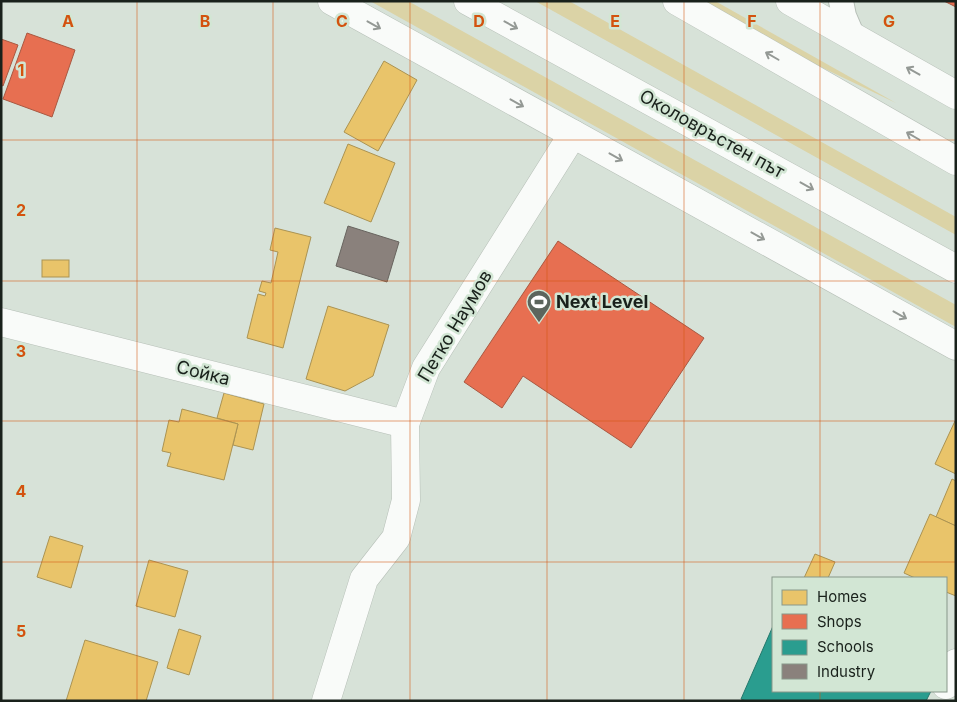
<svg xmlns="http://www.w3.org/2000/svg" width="957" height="702" font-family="Inter,sans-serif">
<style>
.green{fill:#dbd3a6}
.homes{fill:#e9c46a;stroke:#ab9352}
.shops{fill:#e76f51;stroke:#a95841}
.schools{fill:#2a9d8f;stroke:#25786c}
.industry{fill:#8a817c;stroke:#68645f}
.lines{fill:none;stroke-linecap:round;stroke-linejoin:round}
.lane-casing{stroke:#b6bfb7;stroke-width:26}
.street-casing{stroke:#b6bfb7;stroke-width:29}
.highway-casing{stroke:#b6bfb7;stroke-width:29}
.lane{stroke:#f9fbf9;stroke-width:24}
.street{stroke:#f9fbf9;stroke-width:28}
.highway{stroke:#f9fbf9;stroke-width:28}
.oneway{stroke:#949995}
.grid{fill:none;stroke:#d3530e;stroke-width:1;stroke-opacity:0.55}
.labels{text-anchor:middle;stroke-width:5;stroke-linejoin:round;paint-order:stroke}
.street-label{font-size:18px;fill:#19211b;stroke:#d2e6d4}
.poi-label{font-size:18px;font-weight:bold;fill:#19211b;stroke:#d2e6d4;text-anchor:start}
.grid-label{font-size:16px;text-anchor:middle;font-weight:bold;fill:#d3530e;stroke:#d2e6d4;stroke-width:5;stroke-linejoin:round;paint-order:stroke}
</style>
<rect width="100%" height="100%" fill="#d7e2d8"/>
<!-- green -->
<g class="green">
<path d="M370,1H408L956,305V327Z"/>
<path d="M535,1H569L956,217V235Z"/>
<path d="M689,1H715L896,103L721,19Z"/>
</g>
<!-- homes -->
<g class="homes">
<path d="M384,61L417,80L378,151L344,132Z"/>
<path d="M348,144L395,163L371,222L324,203Z"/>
<path d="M275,228L311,237L283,348L247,338L258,294L265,296L266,293L259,291L262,281L271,283L278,252L270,250Z"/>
<rect x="42" y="260" width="27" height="17"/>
<path d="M328,306L389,325L373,376L345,391L306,379Z"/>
<path d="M224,393L264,404L253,450L233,445L238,424L217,418Z"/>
<path d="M182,409L238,424L224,480L167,466L171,453L162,451L169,420L179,422Z"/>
<path d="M955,421L956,422V474L935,464Z"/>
<path d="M952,479L956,481V526L936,517Z"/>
<path d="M930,514L956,526V596L946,592V578H915L904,573Z"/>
<path d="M50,536L83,546L71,588L37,577Z"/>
<path d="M815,554L835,562L828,578H804Z"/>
<path d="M149,560L188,571L175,617L136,606Z"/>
<path d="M179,629L201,636L189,675L167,668Z"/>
<path d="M85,640L158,662L146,701H66Z"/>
</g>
<!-- shops -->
<g class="shops">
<path d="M944,1H956V7Z"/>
<path d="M27,33L75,50L52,117L3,99Z"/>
<path d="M1,39L18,45L3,86L1,85Z"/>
<path d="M558,241L704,338L631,448L523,376L502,408L464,382Z"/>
</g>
<!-- schools -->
<path class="schools" d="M773,626V691H931L926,701H746L741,699Z"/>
<!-- industry -->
<path class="industry" d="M348,226L399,242L387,282L336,266Z"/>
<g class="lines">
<defs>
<path id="lane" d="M841,1L844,16L853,37"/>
<g id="street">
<path d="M332,1L573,134L956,346"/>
<path d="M790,1L956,95"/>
<path d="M1,322L405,424"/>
<path d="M946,685L956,663"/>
<path d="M326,701L364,579L396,538L406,500L405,424L426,368L573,134"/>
</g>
<g id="highway">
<path d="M468,1L956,269"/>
<path d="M677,1L956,161"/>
</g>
</defs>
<!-- lane casing -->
<use href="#lane" class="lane-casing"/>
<!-- street casing -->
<use href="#street" class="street-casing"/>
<!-- highway casing -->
<use href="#highway" class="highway-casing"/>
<!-- lane -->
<use href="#lane" class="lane"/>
<!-- street -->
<use href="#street" class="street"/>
<!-- highway -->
<use href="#highway" class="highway"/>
</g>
<!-- one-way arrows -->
<defs><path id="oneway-shaft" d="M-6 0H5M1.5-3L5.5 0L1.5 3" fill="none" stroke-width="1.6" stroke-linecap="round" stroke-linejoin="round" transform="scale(1.25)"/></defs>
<g class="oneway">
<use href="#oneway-shaft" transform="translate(374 25) rotate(29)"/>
<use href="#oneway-shaft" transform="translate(511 25) rotate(29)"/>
<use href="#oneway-shaft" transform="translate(772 56) rotate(-150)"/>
<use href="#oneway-shaft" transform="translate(913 71) rotate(-151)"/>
<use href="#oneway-shaft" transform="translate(517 103) rotate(29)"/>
<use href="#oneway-shaft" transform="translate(913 136) rotate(-150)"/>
<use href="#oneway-shaft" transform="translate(616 157) rotate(29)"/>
<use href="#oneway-shaft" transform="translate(807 186) rotate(29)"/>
<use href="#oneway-shaft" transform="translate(758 236) rotate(29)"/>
<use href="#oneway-shaft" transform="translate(900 315) rotate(29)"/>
</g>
<!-- grid -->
<path class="grid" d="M137,1V701M273,1V701M410,1V701M547,1V701M684,1V701M820,1V578M1,140H956M1,281H956M1,421H956M1,562H956M820,691V701"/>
<!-- icons -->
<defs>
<symbol id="stadium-pin" viewBox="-11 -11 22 30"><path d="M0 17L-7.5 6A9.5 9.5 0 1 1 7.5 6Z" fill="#5c655d" stroke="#d2e6d4"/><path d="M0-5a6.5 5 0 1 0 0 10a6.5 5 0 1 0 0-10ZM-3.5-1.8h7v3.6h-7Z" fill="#fff"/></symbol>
</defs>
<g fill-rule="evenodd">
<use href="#stadium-pin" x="525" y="288" width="28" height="38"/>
</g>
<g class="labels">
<!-- street labels -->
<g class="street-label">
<text transform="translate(712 134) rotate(29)" y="6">Околовръстен път</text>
<text transform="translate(455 326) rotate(-59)" y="6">Петко Наумов</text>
<text transform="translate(203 373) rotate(14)" y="6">Сойка</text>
</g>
<!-- poi labels -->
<g class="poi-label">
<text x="556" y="308">Next Level</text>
</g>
</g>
<g class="grid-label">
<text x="68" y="27">A</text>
<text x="205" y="27">B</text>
<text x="342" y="27">C</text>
<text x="479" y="27">D</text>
<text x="615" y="27">E</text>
<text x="752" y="27">F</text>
<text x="889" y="27">G</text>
<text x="21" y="76">1</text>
<text x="21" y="216">2</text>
<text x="21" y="357">3</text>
<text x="21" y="497">4</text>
<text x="21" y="637">5</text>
</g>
<!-- border -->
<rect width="957" height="702" fill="none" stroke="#19211b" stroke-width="5"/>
<!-- legend -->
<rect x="772" y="577" width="175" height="115" fill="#d2e6d4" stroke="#88978a"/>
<rect x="782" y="590" width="25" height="15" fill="#e9c46a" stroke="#88978a"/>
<text x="817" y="602" font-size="15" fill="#19211b">Homes</text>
<rect x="782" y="614" width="25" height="15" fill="#e76f51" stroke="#88978a"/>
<text x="817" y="627" font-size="15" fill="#19211b">Shops</text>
<rect x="782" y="640" width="25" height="15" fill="#2a9d8f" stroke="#88978a"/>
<text x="817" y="652" font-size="15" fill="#19211b">Schools</text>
<rect x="782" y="664" width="25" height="15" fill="#8a817c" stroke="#88978a"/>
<text x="817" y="677" font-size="15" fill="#19211b">Industry</text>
</svg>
